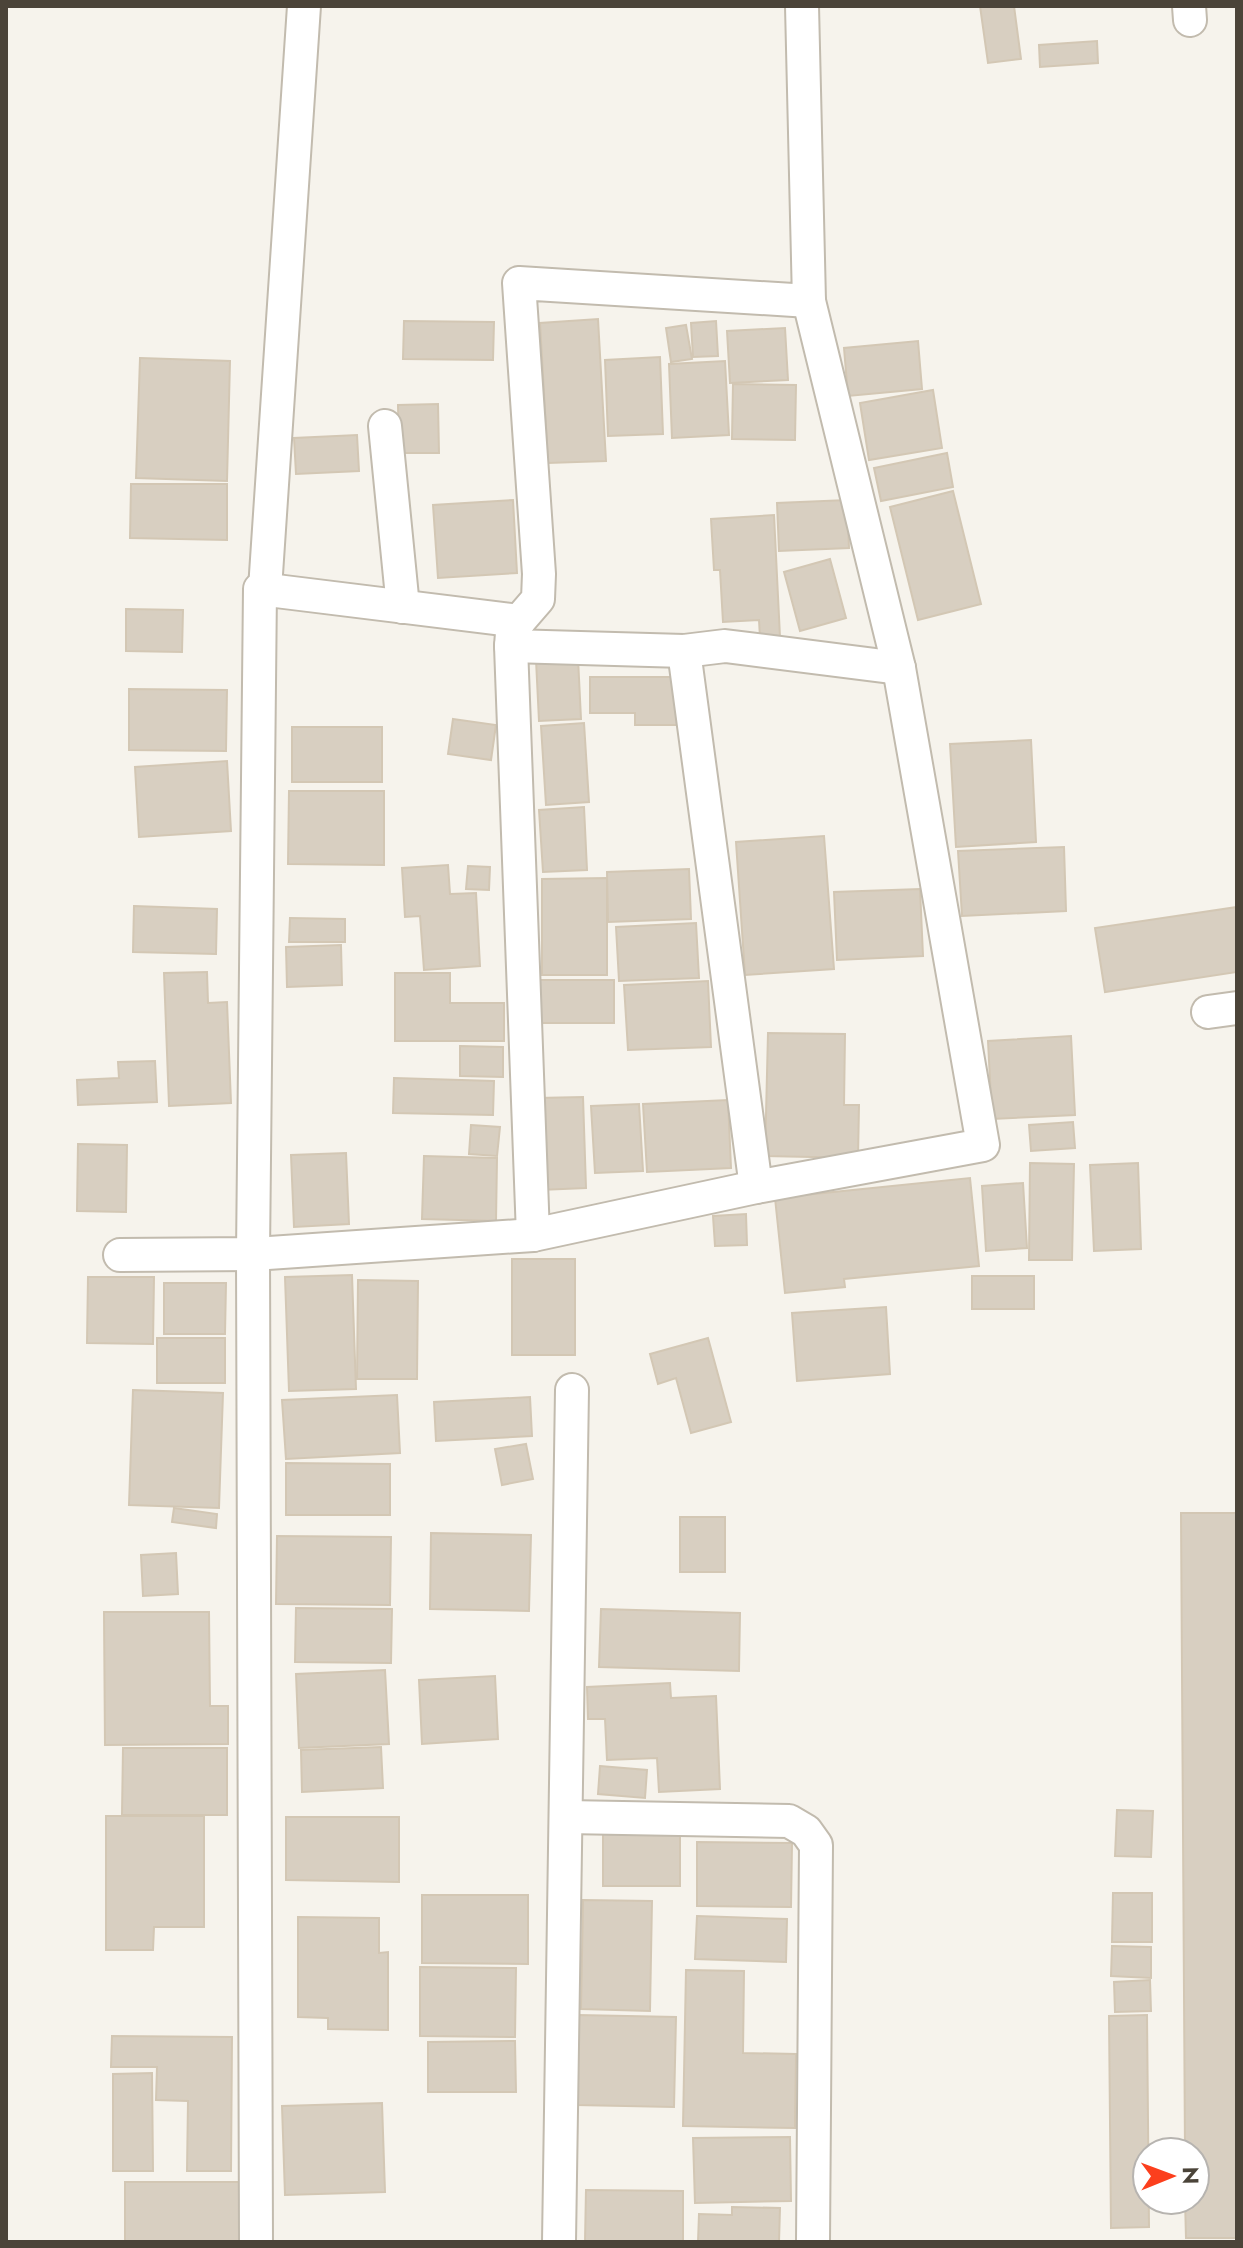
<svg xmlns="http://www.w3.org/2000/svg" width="1243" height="2248" font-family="Jost,sans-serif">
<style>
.building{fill:#d8cfc1;stroke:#d3c7b4;stroke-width:2}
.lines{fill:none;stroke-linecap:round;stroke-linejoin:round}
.street-casing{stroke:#c2bbae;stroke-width:36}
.street{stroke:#fff;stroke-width:32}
</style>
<rect width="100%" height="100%" fill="#f6f3ec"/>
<!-- building -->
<g class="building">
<path d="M980,6H1014L1021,59L988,63Z"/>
<path d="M1097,41L1098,63L1040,67L1039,45Z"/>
<path d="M598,319L606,461L548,463L540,323Z"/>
<path d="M404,321L494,322L493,360L403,359Z"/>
<path d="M716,321L718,356L693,357L691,323Z"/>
<path d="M686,325L692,359L671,362L666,328Z"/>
<path d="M785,328L788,380L730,383L727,331Z"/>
<path d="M918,341L922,389L848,396L844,348Z"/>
<path d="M660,357L663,434L608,436L605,360Z"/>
<path d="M140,358L230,361L227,481L136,478Z"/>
<path d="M725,361L729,435L672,438L669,364Z"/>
<path d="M733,384L796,385L795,440L732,439Z"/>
<path d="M933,390L942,448L869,460L860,403Z"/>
<path d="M438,404L439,453H399L398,405Z"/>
<path d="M357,435L359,471L296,474L294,438Z"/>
<path d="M947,453L953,487L881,501L874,468Z"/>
<path d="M131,484H227V540L130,538Z"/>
<path d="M953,491L981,604L918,620L890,507Z"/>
<path d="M513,500L517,573L438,578L433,505Z"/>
<path d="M847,500L849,548L779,551L777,503Z"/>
<path d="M774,515L780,637L760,638L759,620L723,622L720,570H714L711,519Z"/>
<path d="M830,559L846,618L800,631L784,572Z"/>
<path d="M126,609L183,610L182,652L126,651Z"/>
<path d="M578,658L581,719L539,721L536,660Z"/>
<path d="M590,677H677V725H635V713H590Z"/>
<path d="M129,689L227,690L226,751L129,750Z"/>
<path d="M453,719L496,725L491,760L448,754Z"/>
<path d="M584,723L589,802L546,805L541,726Z"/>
<rect x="292" y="727" width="90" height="55"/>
<path d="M1031,740L1036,842L956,847L950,744Z"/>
<path d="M227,761L231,831L139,837L135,767Z"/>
<path d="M289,791H384V865L288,864Z"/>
<path d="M584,807L587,870L543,872L539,810Z"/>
<path d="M824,836L834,969L745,975L736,842Z"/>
<path d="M1064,847L1066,911L962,916L958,851Z"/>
<path d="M448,865L450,894L476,893L480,966L424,970L420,916L405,917L402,868Z"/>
<path d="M468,866L490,867L489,890L466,889Z"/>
<path d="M689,869L691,919L608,922L607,872Z"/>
<path d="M607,878V975H542V879Z"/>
<path d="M920,889L923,956L837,960L834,892Z"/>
<path d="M134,906L217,909L216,954L133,952Z"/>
<path d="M1237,907V972L1105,992L1095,928Z"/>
<path d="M290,918L345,919V942H289Z"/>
<path d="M696,923L699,978L619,981L616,927Z"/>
<path d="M341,945L342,985L287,987L286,947Z"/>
<path d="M207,972L208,1003L227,1002L231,1103L169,1106L164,973Z"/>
<path d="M395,973H450V1003H504V1041H395Z"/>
<path d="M540,980H614V1023H541Z"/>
<path d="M708,981L711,1047L628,1050L624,985Z"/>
<path d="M768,1033L845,1034L844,1105H859L858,1158L765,1156Z"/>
<path d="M1071,1036L1075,1115L992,1119L988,1041Z"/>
<path d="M460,1046L503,1047V1077L460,1076Z"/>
<path d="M155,1061L157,1102L78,1105L77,1080L119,1078L118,1062Z"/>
<path d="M394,1078L494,1081L493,1115L393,1113Z"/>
<path d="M583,1097L586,1188L540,1190L537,1098Z"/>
<path d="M728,1100L731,1168L647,1172L643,1104Z"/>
<path d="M639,1104L643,1171L595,1173L591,1106Z"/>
<path d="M1073,1122L1075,1148L1031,1151L1029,1125Z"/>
<path d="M471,1125L500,1127L497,1156L469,1154Z"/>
<path d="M78,1144L127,1145L126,1212L77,1211Z"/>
<path d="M346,1153L349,1224L294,1227L291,1155Z"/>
<path d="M424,1156L497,1158L496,1221L422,1219Z"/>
<path d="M1030,1163L1074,1164L1072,1260H1029Z"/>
<path d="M1138,1163L1141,1249L1094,1251L1090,1165Z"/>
<path d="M970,1178L979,1266L844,1279L845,1287L785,1293L775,1198Z"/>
<path d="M1023,1183L1027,1248L986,1251L982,1186Z"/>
<path d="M746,1214L747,1245L715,1246L713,1216Z"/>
<rect x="512" y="1259" width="63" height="96"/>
<path d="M352,1275L356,1389L289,1391L285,1277Z"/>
<rect x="972" y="1276" width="62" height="33"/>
<path d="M88,1277H154L153,1344L87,1343Z"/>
<path d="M358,1280L418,1281L417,1379H357Z"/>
<path d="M164,1283H226L225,1334H164Z"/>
<path d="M886,1307L890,1374L797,1381L792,1313Z"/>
<rect x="157" y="1338" width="68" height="45"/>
<path d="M708,1338L731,1422L691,1433L676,1378L658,1384L650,1354Z"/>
<path d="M133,1390L223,1393L219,1508L129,1505Z"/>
<path d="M397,1395L400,1453L286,1459L282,1400Z"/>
<path d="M530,1397L532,1436L436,1441L434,1402Z"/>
<path d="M526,1444L533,1479L502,1485L495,1449Z"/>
<path d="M286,1463L390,1464V1515H286Z"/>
<path d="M174,1508L217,1514L216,1528L172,1522Z"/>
<path d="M1181,1513H1237V2238H1186L1185,2200H1195V2152H1185Z"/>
<rect x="680" y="1517" width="45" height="55"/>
<path d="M431,1533L531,1535L529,1611L430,1609Z"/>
<path d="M277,1536L391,1537L390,1605L276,1604Z"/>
<path d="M176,1553L178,1594L143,1596L141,1555Z"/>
<path d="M296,1608L392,1609L391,1663L295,1662Z"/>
<path d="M601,1609L740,1613L739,1671L599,1667Z"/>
<path d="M104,1612H209L210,1706H228V1744L105,1745Z"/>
<path d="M385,1670L389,1744L299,1748L296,1674Z"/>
<path d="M495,1676L498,1739L422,1744L419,1680Z"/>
<path d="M670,1683L671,1698L716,1696L720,1789L659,1792L657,1758L607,1760L605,1719H588L587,1687Z"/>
<path d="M381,1747L383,1788L302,1792L301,1750Z"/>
<path d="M123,1748H227V1815H122Z"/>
<path d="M600,1766L647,1770L645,1798L598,1794Z"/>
<path d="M1117,1810L1153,1811L1151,1857L1115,1856Z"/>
<path d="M106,1816H204V1927H154L153,1950H106Z"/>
<path d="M286,1817H399V1882L286,1880Z"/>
<rect x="603" y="1829" width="77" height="57"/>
<path d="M697,1842L792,1843L791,1907L697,1906Z"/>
<path d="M1113,1893H1152V1942H1112Z"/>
<path d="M422,1895H528V1964L422,1963Z"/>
<path d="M583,1900L652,1901L650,2011L581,2009Z"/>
<path d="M697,1916L787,1919L786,1962L695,1959Z"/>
<path d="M298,1917L379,1918V1953L388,1952V2030L328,2029V2018L298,2017Z"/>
<path d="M1112,1946L1151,1947V1978L1111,1976Z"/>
<path d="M420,1967L516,1968L515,2037L420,2036Z"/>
<path d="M686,1970L744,1971L743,2053L796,2054L795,2128L683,2126Z"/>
<path d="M1150,1980L1151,2011L1115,2012L1114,1982Z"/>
<path d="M578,2015L676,2017L674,2107L576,2105Z"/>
<path d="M1147,2015L1149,2227L1111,2228L1109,2016Z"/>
<path d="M112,2036L232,2037L231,2171H187L188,2101L156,2100L157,2067H111Z"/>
<path d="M515,2041L516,2092H428V2042Z"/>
<path d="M152,2073L153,2171H113V2074Z"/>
<path d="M382,2103L385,2192L285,2195L282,2106Z"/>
<path d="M790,2137L791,2201L695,2203L693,2138Z"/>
<path d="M125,2182H239L240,2242H125Z"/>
<path d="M586,2190L683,2191V2242H585Z"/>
<path d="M732,2207L780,2208L779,2242H698L699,2214L732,2215Z"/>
</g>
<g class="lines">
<defs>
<g id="street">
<path d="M1189,6L1190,20"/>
<path d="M385,426L403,607"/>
<path d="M265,589L304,6"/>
<path d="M519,621L512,633L511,646L533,1235"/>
<path d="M511,646L684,651L725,646L899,668"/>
<path d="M684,651L756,1187"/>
<path d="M1208,1012L1237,1008"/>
<path d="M120,1255L253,1254L533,1235L756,1187L983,1145L899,668L809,301"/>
<path d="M566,1817L789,1821L806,1831L816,1845L813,2242"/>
<path d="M256,2242L253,1254L260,589L519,621L538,599L539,574L519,283L809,301L802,6"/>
<path d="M559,2242L572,1390"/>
</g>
</defs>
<!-- street casing -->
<use href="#street" class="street-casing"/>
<!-- street -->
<use href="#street" class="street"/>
</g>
<!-- border -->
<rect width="1243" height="2248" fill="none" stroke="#4b4439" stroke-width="16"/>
<!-- north arrow -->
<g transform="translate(1171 2176) rotate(89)"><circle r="38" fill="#ffffff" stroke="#b7b4b0" stroke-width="2"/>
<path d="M0-6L14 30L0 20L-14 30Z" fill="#fc3f1d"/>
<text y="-12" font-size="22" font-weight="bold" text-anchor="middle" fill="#4b4439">N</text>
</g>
</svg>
